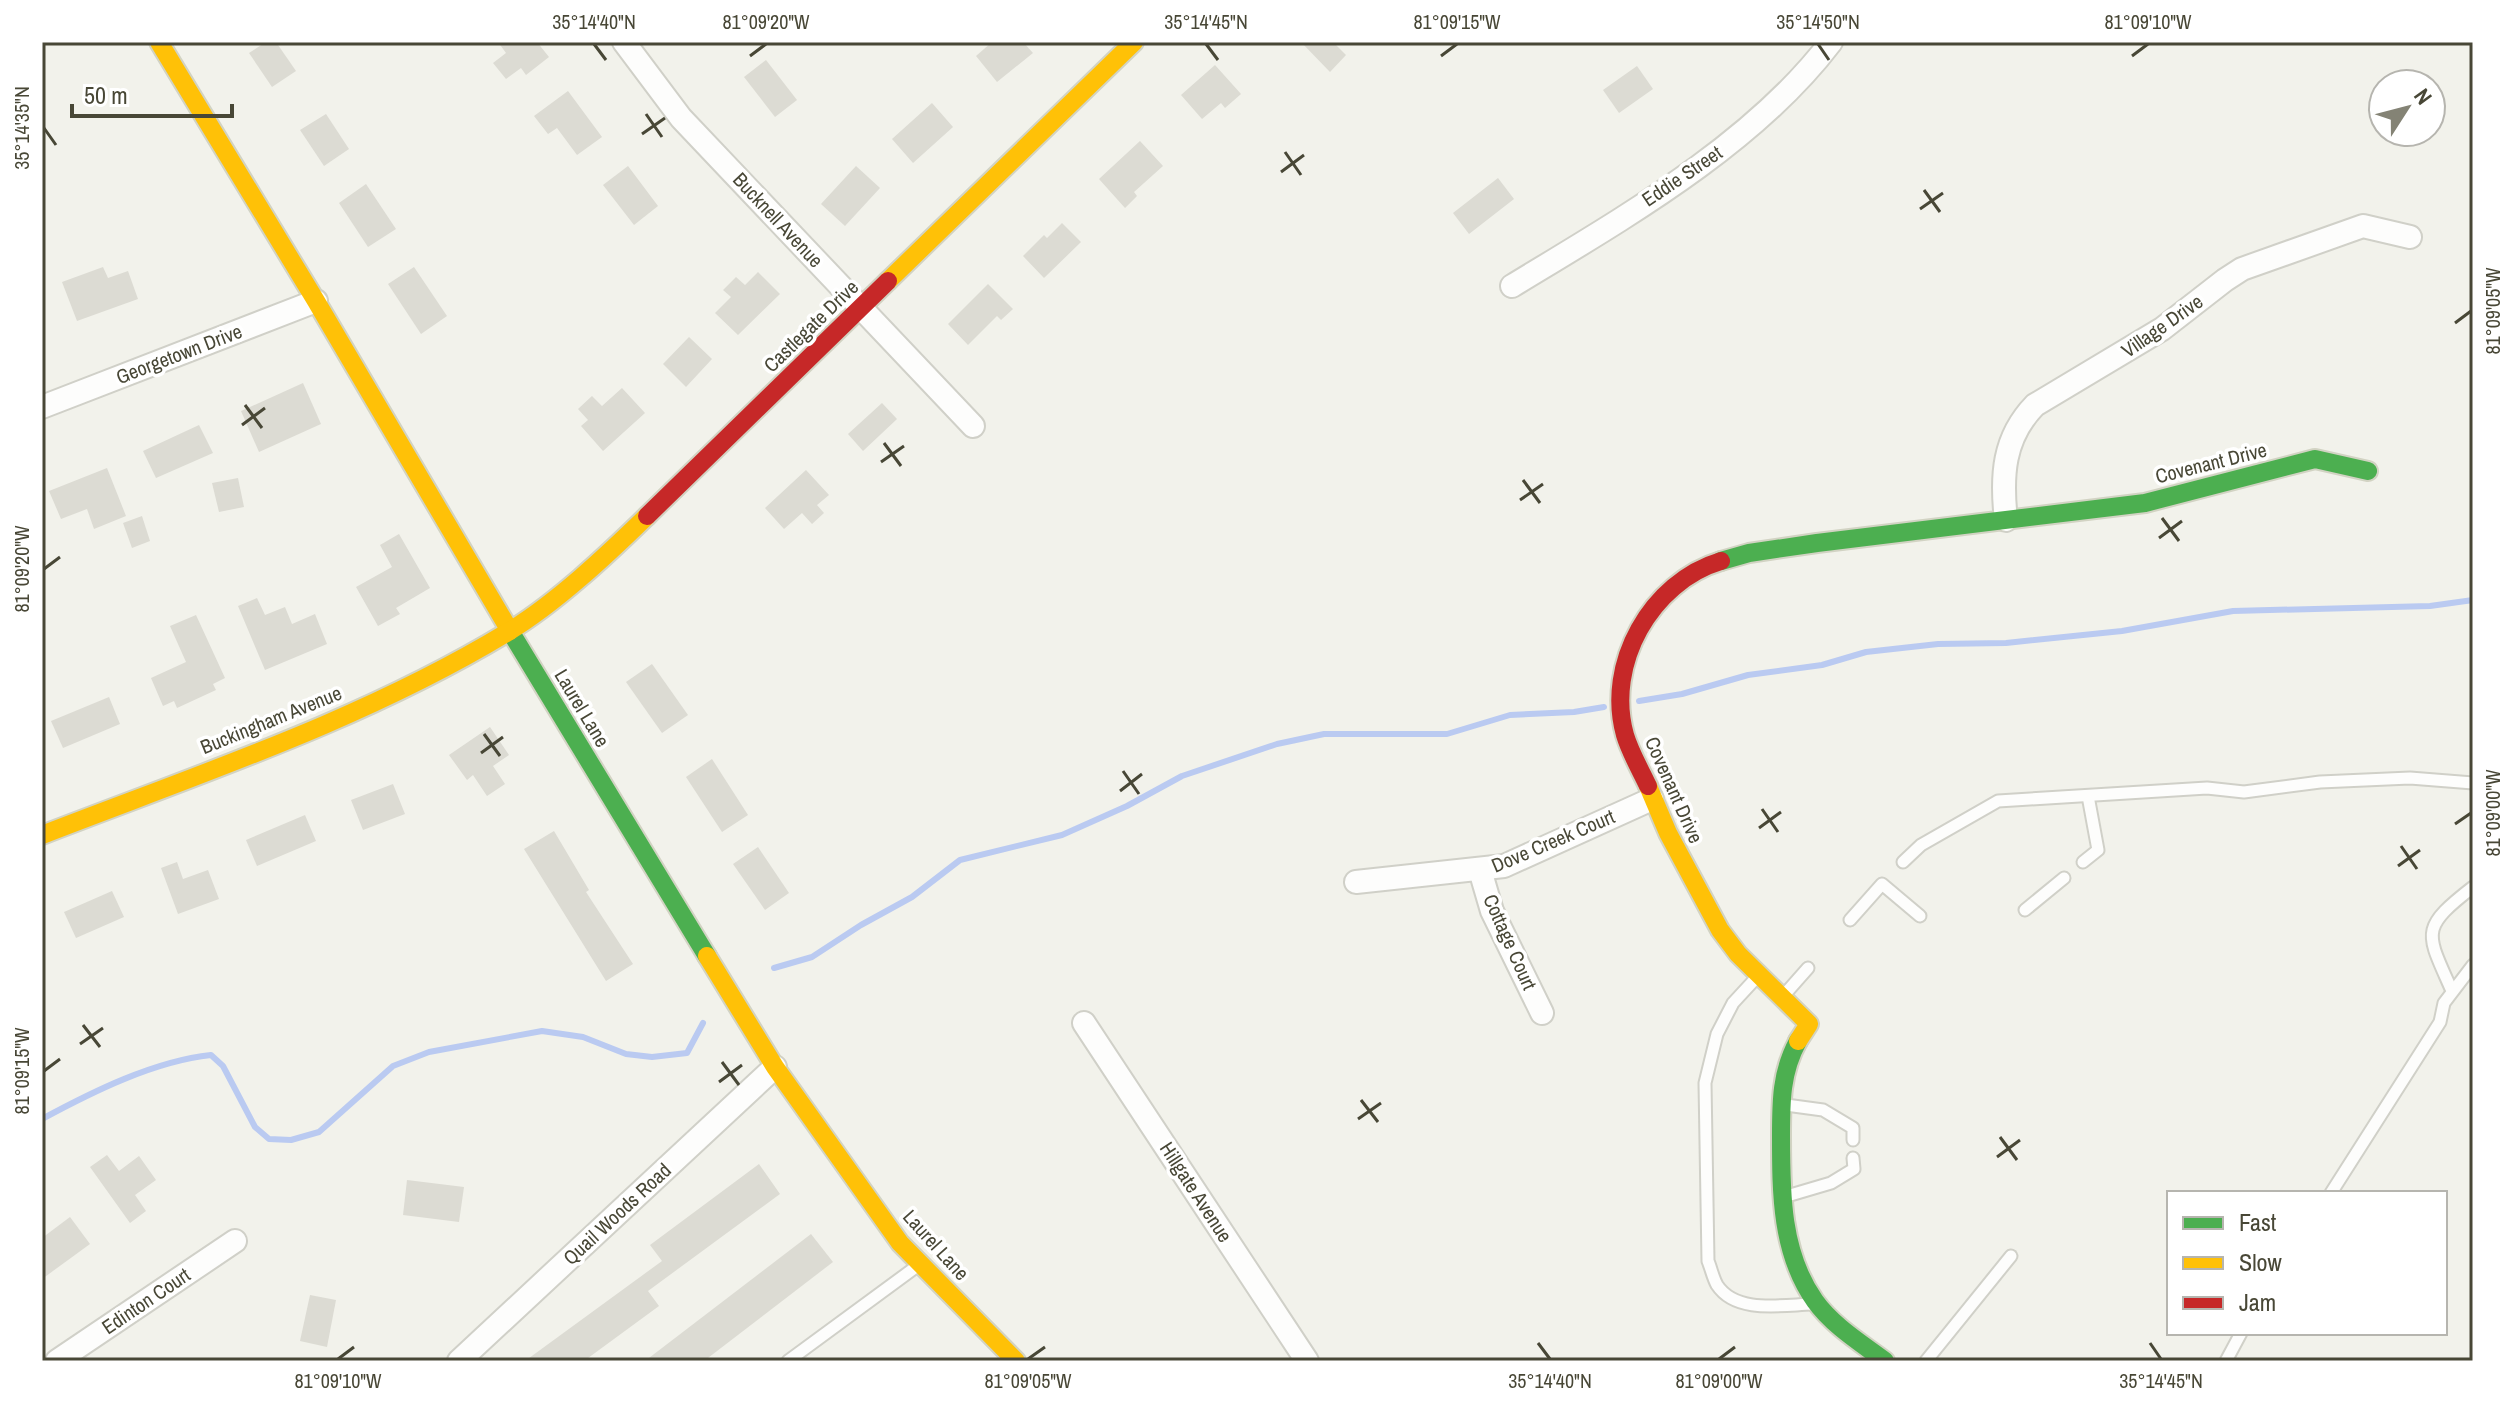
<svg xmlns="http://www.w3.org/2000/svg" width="2515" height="1403" font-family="'Archivo Narrow',sans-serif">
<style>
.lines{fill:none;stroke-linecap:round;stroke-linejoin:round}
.stream{stroke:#bacaf1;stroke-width:6}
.building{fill:#dcdbd3}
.lane-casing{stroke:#d0d0c8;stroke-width:15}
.street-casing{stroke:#d0d0c8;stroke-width:26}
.fast-casing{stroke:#d2d3c3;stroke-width:22}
.slow-casing{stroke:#d2d3c3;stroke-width:22}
.jam-casing{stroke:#d2d3c3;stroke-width:22}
.lane{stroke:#fdfdfc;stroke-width:11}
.street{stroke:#fdfdfc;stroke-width:22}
.fast{stroke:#4caf50;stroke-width:18}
.slow{stroke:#ffc107;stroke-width:18}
.jam{stroke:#c62828;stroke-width:18}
.ticks{fill:none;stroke:#484736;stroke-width:3}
.labels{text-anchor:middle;stroke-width:7;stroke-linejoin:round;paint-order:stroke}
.street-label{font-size:20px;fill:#484736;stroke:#fff}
.neatline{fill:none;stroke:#484736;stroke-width:3}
.ticks-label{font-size:20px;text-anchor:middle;fill:#484736}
</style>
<rect width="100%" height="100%" fill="#f2f2eb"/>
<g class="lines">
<!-- stream -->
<g class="stream">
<path d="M1639,701L1682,694L1748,675L1822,665L1866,652L1938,644L2006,643L2122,631L2233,611L2430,606L2473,600"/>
<path d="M774,968L812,957L861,925L912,897L960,860L1062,835L1127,806L1182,776L1277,744L1324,734H1447L1510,715L1574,712L1604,707"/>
<path d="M42,1119C92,1092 154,1061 211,1055L223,1066L255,1127L269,1139L291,1140L319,1132L393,1066L429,1052L542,1031L583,1037L626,1054L652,1057L687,1053L703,1023"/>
</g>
</g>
<!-- building -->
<g class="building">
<path d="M266,42H276L296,71L272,87L249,53Z"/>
<path d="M498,42H537L549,57L526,75L521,68L506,79L493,63L506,53Z"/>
<path d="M992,42H1023L1033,53L997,82L976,56Z"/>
<path d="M1301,42H1333L1346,55L1330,72Z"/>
<path d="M766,60L797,100L775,117L744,77Z"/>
<path d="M1215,65L1241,94L1225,108L1221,103L1202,119L1181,95Z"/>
<path d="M1637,66L1653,89L1619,113L1603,90Z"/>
<path d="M568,91L602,137L577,155L557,128L548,134L534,116Z"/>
<path d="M932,103L953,127L913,163L892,139Z"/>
<path d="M326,114L349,149L324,166L300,130Z"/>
<path d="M1140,141L1163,166L1134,192L1137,196L1125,208L1099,179Z"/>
<path d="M628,166L658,206L634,225L603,185Z"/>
<path d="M856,166L880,188L845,226L821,204Z"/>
<path d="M1498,178L1514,199L1469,234L1453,213Z"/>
<path d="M366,184L396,229L368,247L339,203Z"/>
<path d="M1062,223L1081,242L1044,278L1023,256L1044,235L1047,238Z"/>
<path d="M103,267L108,278L128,271L138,299L77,321L62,282Z"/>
<path d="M414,267L447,316L421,334L388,284Z"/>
<path d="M758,272L780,294L738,335L715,313L731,297L723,290L736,277L745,285Z"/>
<path d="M988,284L1013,309L1001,320L997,316L968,345L948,324Z"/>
<path d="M689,337L712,359L686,387L663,364Z"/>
<path d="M303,383L321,424L259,452L241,411Z"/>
<path d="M622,388L645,413L603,451L581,426L588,420L578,409L592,396L602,406Z"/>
<path d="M882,403L897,419L863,451L848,434Z"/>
<path d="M199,425L213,453L156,478L143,451Z"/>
<path d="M107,468L126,516L94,529L87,509L61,519L49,491Z"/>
<path d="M806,470L829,495L817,505L824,513L812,524L802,513L784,529L765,508Z"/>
<path d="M238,478L244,507L219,512L212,483Z"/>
<path d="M142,516L150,541L132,548L123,523Z"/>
<path d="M399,534L430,588L396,608L400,614L378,626L356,587L392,567L380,545Z"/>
<path d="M257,598L265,615L285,607L292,624L315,614L327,644L265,670L238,606Z"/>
<path d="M196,615L225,678L213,684L216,690L177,708L174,701L163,706L151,678L186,662L170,626Z"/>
<path d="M652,664L688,715L662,733L626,682Z"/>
<path d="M109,697L120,724L63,748L51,721Z"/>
<path d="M490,727L509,755L493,766L505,784L487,796L473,775L467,780L449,755Z"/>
<path d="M712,759L748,815L722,832L686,777Z"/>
<path d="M393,784L405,814L363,830L351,800Z"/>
<path d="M305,815L316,841L257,866L246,840Z"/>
<path d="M554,831L589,890L586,892L633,964L606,981L524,849Z"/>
<path d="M758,847L789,893L765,910L733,864Z"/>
<path d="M177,862L183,879L208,870L219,899L178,914L161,868Z"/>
<path d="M112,891L124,917L76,938L64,912Z"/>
<path d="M107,1155L119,1171L139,1156L156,1180L135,1195L146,1211L130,1223L90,1167Z"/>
<path d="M759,1164L780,1194L648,1291L659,1306L584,1361H525L662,1261L650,1245Z"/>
<path d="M407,1180L464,1187L459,1222L403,1215Z"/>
<path d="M70,1217L90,1244L42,1279V1238Z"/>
<path d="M811,1234L833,1262L704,1361H645Z"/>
<path d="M310,1295L336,1300L327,1347L300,1341Z"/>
</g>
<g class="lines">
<defs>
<g id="lane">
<path d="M1903,862L1921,845L1998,801L2207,788L2244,792L2320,782L2410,778L2473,783"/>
<path d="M2083,862L2098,850L2088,796"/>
<path d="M2025,910L2064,878"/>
<path d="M1850,920L1882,884L1920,916"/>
<path d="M1757,977L1733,1003L1717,1034L1705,1083L1708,1261C1711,1268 1713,1278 1717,1285C1736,1314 1782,1305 1812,1304"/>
<path d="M2452,991C2426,932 2419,929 2473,887"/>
<path d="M1785,994L1808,968"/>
<path d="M1786,1105L1823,1110L1853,1128V1140"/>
<path d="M2331,1193L2440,1022L2444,1003L2473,965"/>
<path d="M1787,1196L1831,1183L1854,1169L1853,1158"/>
<path d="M788,1361L920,1264"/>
<path d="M1926,1361L2011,1256"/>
<path d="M2226,1361L2241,1333"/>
</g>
<g id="street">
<path d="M624,42L681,118L973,426"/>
<path d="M1512,286C1622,219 1753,145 1831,42"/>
<path d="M42,407L316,301"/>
<path d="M2006,520C2001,476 2003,438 2035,405L2162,329L2225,280L2242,269L2363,226L2410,237"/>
<path d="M1480,870L1492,911L1542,1013"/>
<path d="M1356,882L1504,866L1652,799"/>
<path d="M1084,1023L1307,1361"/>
<path d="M57,1361L235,1241"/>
<path d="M459,1361L775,1067"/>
</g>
<g id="fast">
<path d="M1721,561L1749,553L1817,543L2145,503L2315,459L2368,471"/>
<path d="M510,631L707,956"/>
<path d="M1798,1041C1781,1072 1781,1102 1781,1136C1781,1193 1781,1253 1815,1301C1833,1326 1861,1343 1885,1361"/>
</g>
<g id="slow">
<path d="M159,42L316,301L510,631"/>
<path d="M888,281L1134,42"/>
<path d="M1648,786L1668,833L1720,930L1738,954L1809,1024L1798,1041"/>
<path d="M42,835C199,774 363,720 508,632C556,603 607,555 647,516"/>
<path d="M707,956L775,1067L900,1243L1016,1361"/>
</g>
<g id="jam">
<path d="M647,516L888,281"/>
<path d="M1648,786C1640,769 1630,752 1625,735C1605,664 1651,582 1721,561"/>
</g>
</defs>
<!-- lane casing -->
<use href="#lane" class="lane-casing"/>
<!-- street casing -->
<use href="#street" class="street-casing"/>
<!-- fast casing -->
<use href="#fast" class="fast-casing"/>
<!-- slow casing -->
<use href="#slow" class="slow-casing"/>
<!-- jam casing -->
<use href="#jam" class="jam-casing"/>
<!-- lane -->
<use href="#lane" class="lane"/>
<!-- street -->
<use href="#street" class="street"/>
<!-- fast -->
<use href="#fast" class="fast"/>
<!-- slow -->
<use href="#slow" class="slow"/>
<!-- jam -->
<use href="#jam" class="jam"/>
</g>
<!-- ticks -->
<path class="ticks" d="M594,44L606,60M1206,44L1218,60M1818,44L1829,60M750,56L766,44M1441,56L1457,44M2132,56L2148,44M646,114L662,137M44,128L56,145M642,134L665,118M1285,152L1301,175M1281,172L1304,155M1924,190L1940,212M1920,209L1943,193M2455,323L2471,311M245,405L262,428M242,425L265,408M884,443L901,466M881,462L904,446M1523,480L1540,503M1520,500L1543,484M2162,518L2179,541M2159,538L2182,521M44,569L60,557M484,734L500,756M481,753L503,737M1123,771L1139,794M1120,791L1142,774M1762,809L1778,832M2455,824L2471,813M1759,828L1781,812M2401,846L2417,869M2398,866L2420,850M83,1025L100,1047M80,1044L103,1028M722,1062L739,1085M44,1071L60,1059M719,1082L742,1065M1361,1100L1378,1122M1358,1119L1381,1103M2000,1137L2017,1160M1997,1157L2020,1140M1538,1343L1550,1359M2150,1343L2161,1359M338,1359L354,1347M1028,1359L1045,1347M1719,1359L1735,1347"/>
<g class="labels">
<!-- street labels -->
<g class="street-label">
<text transform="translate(1682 176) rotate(-34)" y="7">Eddie Street</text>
<text transform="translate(778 220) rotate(47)" y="7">Bucknell Avenue</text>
<text transform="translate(811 326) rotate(-44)" y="7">Castlegate Drive</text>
<text transform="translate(2162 326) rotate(-35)" y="7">Village Drive</text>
<text transform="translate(179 354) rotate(-21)" y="7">Georgetown Drive</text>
<text transform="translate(2211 463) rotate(-14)" y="7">Covenant Drive</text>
<text transform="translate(582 708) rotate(59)" y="7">Laurel Lane</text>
<text transform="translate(271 720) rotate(-22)" y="7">Buckingham Avenue</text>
<text transform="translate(1674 790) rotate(66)" y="7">Covenant Drive</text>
<text transform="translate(1553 841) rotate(-23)" y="7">Dove Creek Court</text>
<text transform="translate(1510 942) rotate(66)" y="7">Cottage Court</text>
<text transform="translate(1196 1192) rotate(57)" y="7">Hillgate Avenue</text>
<text transform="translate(617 1214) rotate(-43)" y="7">Quail Woods Road</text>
<text transform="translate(936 1245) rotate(48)" y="7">Laurel Lane</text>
<text transform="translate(146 1301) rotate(-34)" y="7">Edinton Court</text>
</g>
</g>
<!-- border -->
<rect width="2515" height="1403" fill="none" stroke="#ffffff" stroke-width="88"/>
<!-- legend -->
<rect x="2167" y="1191" width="280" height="144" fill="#ffffff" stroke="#b6b5af" stroke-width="2"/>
<rect x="2183" y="1217" width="40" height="12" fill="#4caf50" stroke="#b6b5af" stroke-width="2"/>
<text x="2239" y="1231" font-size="24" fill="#484736">Fast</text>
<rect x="2183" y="1257" width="40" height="12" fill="#ffc107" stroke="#b6b5af" stroke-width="2"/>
<text x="2239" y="1271" font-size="24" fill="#484736">Slow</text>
<rect x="2183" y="1297" width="40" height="12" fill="#c62828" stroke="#b6b5af" stroke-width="2"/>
<text x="2239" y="1311" font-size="24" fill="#484736">Jam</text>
<!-- north arrow -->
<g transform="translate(2407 108) rotate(54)"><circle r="38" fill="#ffffff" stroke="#b6b5af" stroke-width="2"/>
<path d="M0-6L14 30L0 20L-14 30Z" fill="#848375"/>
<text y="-12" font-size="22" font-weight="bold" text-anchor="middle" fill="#484736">N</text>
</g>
<!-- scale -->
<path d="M72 104v12h160v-12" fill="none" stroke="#484736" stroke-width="4"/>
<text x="84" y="104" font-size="24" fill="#484736" stroke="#ffffff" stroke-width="6" paint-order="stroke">50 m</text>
<rect x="44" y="44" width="2427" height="1315" class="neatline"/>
<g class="ticks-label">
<text x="594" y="29">35°14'40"N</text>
<text x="766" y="29">81°09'20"W</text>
<text x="1206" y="29">35°14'45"N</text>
<text x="1457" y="29">81°09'15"W</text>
<text x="1818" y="29">35°14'50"N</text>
<text x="2148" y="29">81°09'10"W</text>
<text transform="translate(22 128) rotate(-90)" y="7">35°14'35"N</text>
<text transform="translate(2493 311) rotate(-90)" y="7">81°09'05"W</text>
<text transform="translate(22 569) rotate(-90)" y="7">81°09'20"W</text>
<text transform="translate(2493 813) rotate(-90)" y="7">81°09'00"W</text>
<text transform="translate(22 1071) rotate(-90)" y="7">81°09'15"W</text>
<text x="338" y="1388">81°09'10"W</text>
<text x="1028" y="1388">81°09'05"W</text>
<text x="1550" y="1388">35°14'40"N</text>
<text x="1719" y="1388">81°09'00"W</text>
<text x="2161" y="1388">35°14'45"N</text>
</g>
</svg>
